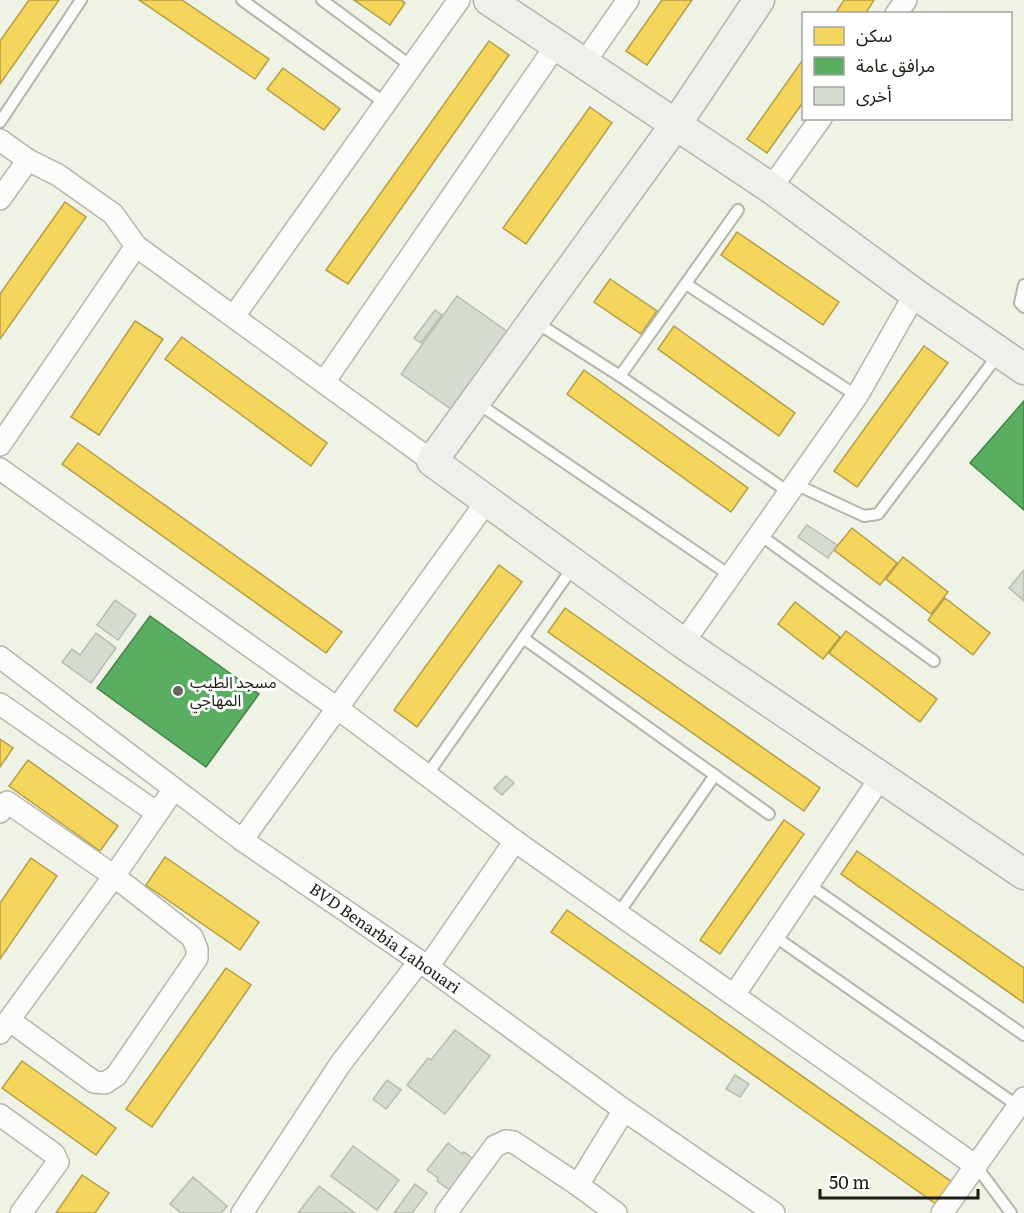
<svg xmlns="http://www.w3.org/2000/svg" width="1024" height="1213" font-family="Literata,'Noto Sans Arabic',serif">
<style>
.homes{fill:#f6d55c;stroke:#b49e46;stroke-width:1.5}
.public{fill:#5aae61;stroke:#47824a;stroke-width:1.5}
.building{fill:#d6dbcf;stroke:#b8bbb1;stroke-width:1.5}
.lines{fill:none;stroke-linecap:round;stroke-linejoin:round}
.lane-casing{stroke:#b3b6ab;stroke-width:14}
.street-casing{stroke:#b3b6ab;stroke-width:24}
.secondary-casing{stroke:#b3b6ab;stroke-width:33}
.lane{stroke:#fcfdfb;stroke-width:10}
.street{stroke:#fcfdfb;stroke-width:21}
.secondary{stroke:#eff0ec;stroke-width:30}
.poi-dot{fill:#64685d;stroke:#fff;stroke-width:2}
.labels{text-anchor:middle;stroke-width:6;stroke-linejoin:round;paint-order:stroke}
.poi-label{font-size:16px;fill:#1a1d14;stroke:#fff;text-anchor:start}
.street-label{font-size:16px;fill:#1a1d14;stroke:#fff}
</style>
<rect width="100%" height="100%" fill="#eef3e5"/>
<!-- homes -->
<g class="homes">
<path d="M29,0H59L0,84V41Z"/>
<path d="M139,0H182L269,59L255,79Z"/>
<path d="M354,0H401L405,3L390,25Z"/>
<path d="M662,0H692L647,65L626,51Z"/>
<path d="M844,0H874L865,14H835Z"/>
<path d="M489,41L509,55L348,284L326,270Z"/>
<path d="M804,58V101L767,153L747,139Z"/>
<path d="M283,68L340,109L324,130L267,89Z"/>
<path d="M590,107L612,123L526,244L503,228Z"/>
<path d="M65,202L86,217L0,339V294Z"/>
<path d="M737,232L839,302L823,325L721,255Z"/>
<path d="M610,279L657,311L641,334L594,302Z"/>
<path d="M135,321L163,339L99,435L71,417Z"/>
<path d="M674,326L795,413L779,436L658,349Z"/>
<path d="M182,337L327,443L311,466L165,359Z"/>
<path d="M924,346L948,363L857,487L834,471Z"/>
<path d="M584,370L748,488L731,512L567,394Z"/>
<path d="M78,443L342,632L326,653L62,464Z"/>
<path d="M852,528L897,563L880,585L834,550Z"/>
<path d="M903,557L948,592L931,614L886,579Z"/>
<path d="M499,565L522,582L417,727L394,710Z"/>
<path d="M945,598L990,633L973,655L928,620Z"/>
<path d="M795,602L840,637L823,659L778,624Z"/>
<path d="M565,608L820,788L804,811L548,632Z"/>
<path d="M846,631L937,699L920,722L829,653Z"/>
<path d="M0,739L13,748L0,767Z"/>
<path d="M28,760L118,826L100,851L9,786Z"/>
<path d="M784,820L804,834L720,954L700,940Z"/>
<path d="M857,851L1024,968V1003L841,874Z"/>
<path d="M165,857L259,922L240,950L146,885Z"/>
<path d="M31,858L57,876L0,959V903Z"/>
<path d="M567,910L952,1182L936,1204L551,932Z"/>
<path d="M226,968L251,985L152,1127L126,1109Z"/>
<path d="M22,1061L116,1128L96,1155L2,1088Z"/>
<path d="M82,1175L109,1193L95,1213H56Z"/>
</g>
<!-- public -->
<g class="public">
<path d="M1024,401V510L970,463Z"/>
<path d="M150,616L259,694L206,767L97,688Z"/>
</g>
<!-- building -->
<g class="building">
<path d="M457,296L511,334L455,412L401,374Z"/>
<path d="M435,310L442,315L421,343L414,338Z"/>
<path d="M807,525L837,545L828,558L798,537Z"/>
<path d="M1024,570V601L1009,588Z"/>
<path d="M115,600L136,615L118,640L97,625Z"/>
<path d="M96,633L116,648L91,683L62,662L72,649L80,655Z"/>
<path d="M506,776L514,783L502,795L494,788Z"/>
<path d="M455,1030L490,1056L445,1114L407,1085L428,1058L431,1060Z"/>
<path d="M735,1075L749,1084L740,1097L726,1089Z"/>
<path d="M387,1080L401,1090L386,1109L373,1099Z"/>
<path d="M448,1143L462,1154L464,1152L486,1168L463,1200L437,1181L438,1178L427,1170Z"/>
<path d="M353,1146L399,1180L377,1210L331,1176Z"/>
<path d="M193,1177L227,1206L221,1213H181L170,1204Z"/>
<path d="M415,1184L427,1193L412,1213H394Z"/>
<path d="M319,1186L355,1213H298Z"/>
</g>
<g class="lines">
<defs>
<g id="lane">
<path d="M242,0L385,103"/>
<path d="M322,0L411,66"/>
<path d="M0,122L81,0"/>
<path d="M738,210L620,376L790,493"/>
<path d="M686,284L857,396"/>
<path d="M1024,285L1020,303L1024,307"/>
<path d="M534,321L620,376"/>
<path d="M476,402L731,576"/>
<path d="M795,484L864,516L878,514L998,355"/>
<path d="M760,535L934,661"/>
<path d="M523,638L769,814"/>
<path d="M427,775L573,567"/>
<path d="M809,885L1024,1035"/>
<path d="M618,914L715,775"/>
<path d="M774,936L1018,1106"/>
<path d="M976,1166L1011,1213"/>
</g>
<g id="street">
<path d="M896,14L906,0"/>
<path d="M584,63L628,0"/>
<path d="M0,140L28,160L58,175L113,214L136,246L432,461"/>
<path d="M771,188L821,118"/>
<path d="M0,199L28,160"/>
<path d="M234,316L459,0"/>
<path d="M324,382L557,44"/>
<path d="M0,445L136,246"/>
<path d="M0,469L337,708L515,841L976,1166"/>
<path d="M683,643L857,396L915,294"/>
<path d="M0,657L242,840L428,967L624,1110L774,1213"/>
<path d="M0,704L157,813"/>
<path d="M0,812L7,802L114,876L174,789"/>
<path d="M242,840L487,501"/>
<path d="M428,967L515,841"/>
<path d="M734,995L881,777"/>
<path d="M0,1033L9,1020L114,876L192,937L197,949V958L116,1076L105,1083L94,1082L9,1020"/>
<path d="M0,1115L54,1154L58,1162L21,1213"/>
<path d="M578,1185L616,1213"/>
<path d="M242,1213L341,1063L419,962"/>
<path d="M446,1213L495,1146L506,1141L513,1142L518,1145L578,1185L624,1110"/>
<path d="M942,1213L1024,1098"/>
</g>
<g id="secondary">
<path d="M489,0L771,188L915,294L1024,369"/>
<path d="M759,0L676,124L432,461L683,643L1024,874"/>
</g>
</defs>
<!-- lane casing -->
<use href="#lane" class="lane-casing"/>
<!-- street casing -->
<use href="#street" class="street-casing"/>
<!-- secondary casing -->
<use href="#secondary" class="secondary-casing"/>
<!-- lane -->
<use href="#lane" class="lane"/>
<!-- street -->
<use href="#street" class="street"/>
<!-- secondary -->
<use href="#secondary" class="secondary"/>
</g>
<!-- markers -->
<circle class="poi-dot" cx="178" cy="691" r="6"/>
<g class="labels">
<!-- poi labels -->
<g class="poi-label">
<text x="190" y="688">مسجد الطيب<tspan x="190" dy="18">المهاجي</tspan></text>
</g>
<!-- street labels -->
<g class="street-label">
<text transform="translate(385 938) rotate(35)" y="6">BVD Benarbia Lahouari</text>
</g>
</g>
<!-- legend -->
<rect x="802" y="12" width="210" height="108" fill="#ffffff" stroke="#a3a5a1" stroke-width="1.5"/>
<rect x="814" y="27" width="30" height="18" fill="#f6d55c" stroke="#a3a5a1" stroke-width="1.5"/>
<text x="856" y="42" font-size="18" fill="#1a1d14">سكن</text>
<rect x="814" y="57" width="30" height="18" fill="#5aae61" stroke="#a3a5a1" stroke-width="1.5"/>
<text x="856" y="72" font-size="18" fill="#1a1d14">مرافق عامة</text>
<rect x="814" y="87" width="30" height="18" fill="#d6dbcf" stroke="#a3a5a1" stroke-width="1.5"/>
<text x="856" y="102" font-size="18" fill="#1a1d14">أخرى</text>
<!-- scale -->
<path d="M820 1189v9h158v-9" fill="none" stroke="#1a1d14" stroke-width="3"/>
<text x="829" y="1189" font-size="18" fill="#1a1d14" stroke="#ffffff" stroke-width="4.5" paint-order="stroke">50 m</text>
</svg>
